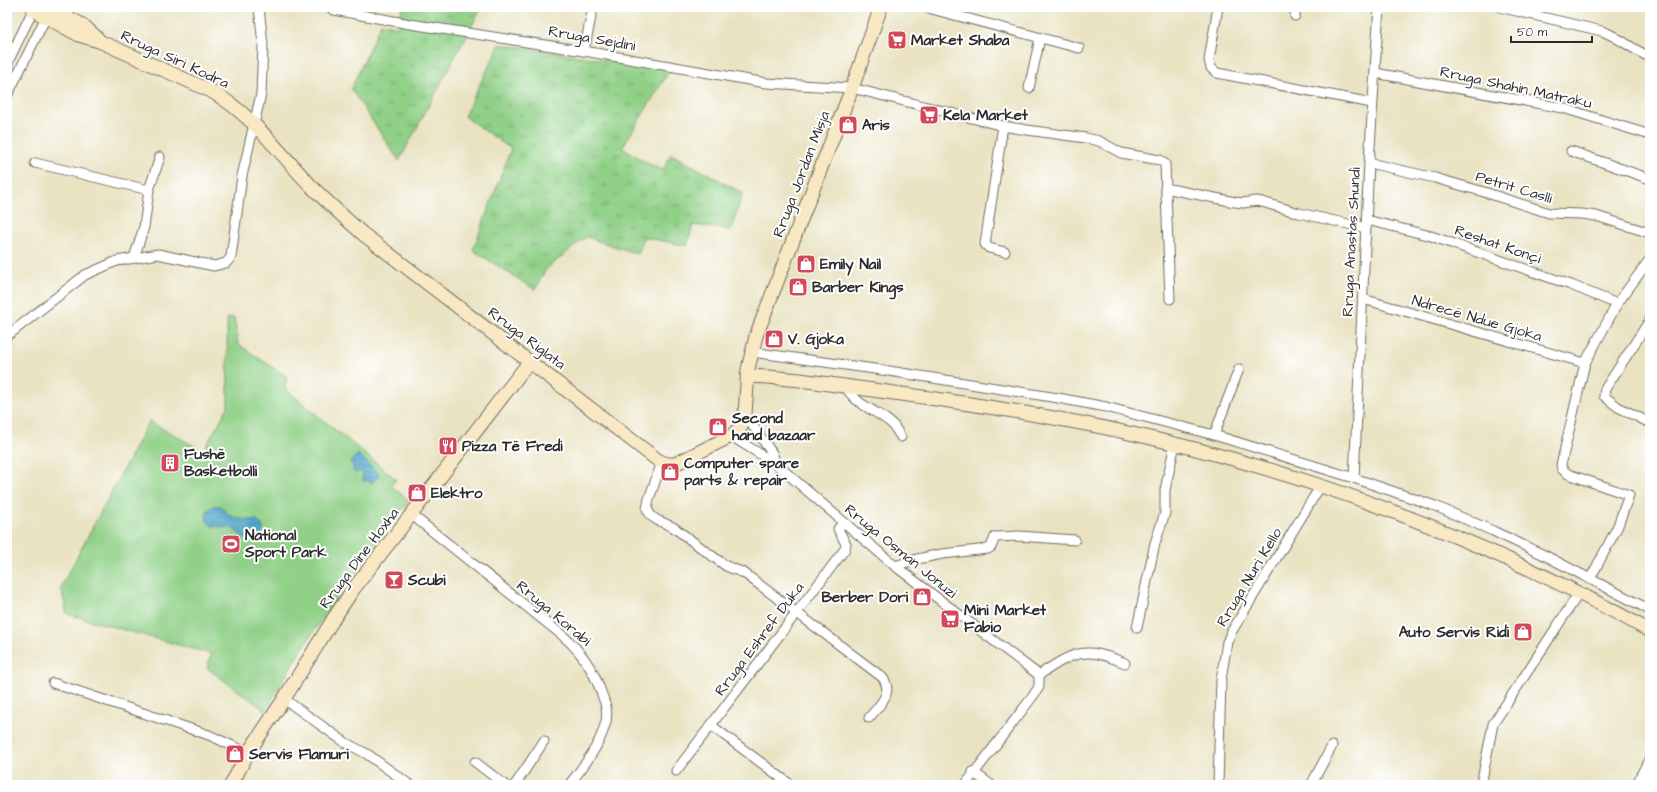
<svg xmlns="http://www.w3.org/2000/svg" width="1657" height="792" font-family="'Architects Daughter',sans-serif">
<style>
.grass{fill:url(#grass-tufts);stroke:#5e7e59}
.pitch{fill:#90d087;stroke:#5e7e59}
.water{fill:url(#water-rules);stroke:#3e6a7c}
.lines{fill:none;stroke-linecap:round;stroke-linejoin:round}
.street-casing{stroke:#6e6b60;stroke-width:11}
.secondary-casing{stroke:#6e6b60;stroke-width:15}
.street{stroke:#fff;stroke-width:9}
.secondary{stroke:#f8e8c3;stroke-width:13}
.labels{text-anchor:middle;stroke-width:4;stroke-linejoin:round;paint-order:stroke}
.street-label{font-size:15px;fill:#2b2b2b;stroke:#fff}
.poi-label{font-size:15px;font-weight:bold;fill:#2b2b2b;stroke:#fff;text-anchor:start}
</style>
<defs>
<pattern id="grass-tufts" width="24" height="20" patternUnits="userSpaceOnUse"><rect width="24" height="20" fill="#90d087"/><path d="M3 7l-1-3M5 7V3M7 7l1-3M15 17l-1-3M17 17v-4M19 17l1-3" fill="none" stroke="#76a96f"/></pattern>
<pattern id="water-rules" width="6" height="5" patternUnits="userSpaceOnUse"><rect width="6" height="5" fill="#51a8ce"/><path d="M0 2.5h6" fill="none" stroke="#4389a7"/></pattern>
</defs>
<rect width="100%" height="100%" fill="#fff"/>
<filter id="ink" filterUnits="userSpaceOnUse"><feTurbulence type="fractalNoise" baseFrequency=".025" numOctaves="2"/><feDisplacementMap in="SourceGraphic" scale="8" xChannelSelector="R" yChannelSelector="G"/><feConvolveMatrix kernelMatrix="1 2 1 2 8 2 1 2 1" color-interpolation-filters="sRGB"/></filter>
<filter id="wash" filterUnits="userSpaceOnUse"><feTurbulence type="fractalNoise" baseFrequency=".012" numOctaves="4" result="noise"/><feDisplacementMap in="SourceGraphic" scale="16" xChannelSelector="R" yChannelSelector="G"/><feGaussianBlur stdDeviation="0.9" result="paint"/><feColorMatrix in="noise" values="0 0 0 0 0 0 0 0 0 0 0 0 0 0 0 0 0 1.4 0 .05"/><feComposite in="paint" operator="in"/></filter>
<g filter="url(#wash)">
<rect width="100%" height="100%" fill="#e9e3c2"/>
<!-- grass -->
<g class="grass">
<path d="M402,7H482L399,161L351,89L381,23L399,27Z"/>
<path d="M500,44L670,70L622,148L647,163L663,170L671,154L743,193L731,230L693,225L687,246L644,237L638,254L586,237L546,269L535,290L473,250L511,149L464,116Z"/>
</g>
<!-- pitch -->
<path class="pitch" d="M229,318H234L238,344L287,377L285,389L396,479L391,486L409,500L326,613L293,663L266,711L207,668L211,654L67,614L61,587L149,421L203,451L228,407L227,319Z"/>
<!-- water -->
<g class="water">
<path d="M358,454L380,475L372,483L369,481H363L362,476L363,473L361,471L356,473L353,471V465L350,462Z"/>
<path d="M214,506H221L228,514L237,519L257,520L262,525L263,529L261,536L255,541H248L232,528L212,526L207,521C205,514 207,509 214,506Z"/>
</g>
</g>
<g filter="url(#ink)">
<g class="lines">
<defs>
<g id="street">
<path d="M329,7L334,10L410,24L584,51L766,83L852,88L1003,126L1027,130L1086,138L1099,141L1121,153L1160,160L1165,164L1170,299"/>
<path d="M924,7L1079,48"/>
<path d="M1218,7L1209,60L1211,68L1217,73L1372,103"/>
<path d="M1499,7L1602,31C1619,37 1633,50 1650,57"/>
<path d="M1295,16L1296,7"/>
<path d="M584,51L593,7"/>
<path d="M7,64L33,10"/>
<path d="M1375,73L1563,108L1650,135"/>
<path d="M1029,88L1040,38"/>
<path d="M7,96L46,17"/>
<path d="M1003,126L985,244L989,248L1005,252"/>
<path d="M1571,151L1650,179"/>
<path d="M35,163L149,190"/>
<path d="M1369,163L1435,178L1484,192L1549,213L1582,214L1596,216L1650,233"/>
<path d="M1165,188L1235,202L1243,203L1256,201L1262,202L1299,213L1366,228"/>
<path d="M1367,220L1431,236L1571,285L1617,304"/>
<path d="M134,258L144,227L149,190L160,157"/>
<path d="M1363,299L1585,363"/>
<path d="M1650,320L1605,389L1604,396L1618,407L1650,423"/>
<path d="M7,336L85,275L117,261L158,254L214,266L226,263L231,257L242,176L261,94L263,45L259,7"/>
<path d="M752,352L889,371L1058,398L1106,407L1214,435L1354,478L1435,506L1493,531L1544,555L1650,610"/>
<path d="M846,387C858,408 879,410 894,426C896,429 898,433 901,437"/>
<path d="M745,415L772,453L776,464"/>
<path d="M1214,435L1239,369"/>
<path d="M731,436L776,464L895,566L1039,675V687L1033,696L965,785"/>
<path d="M662,462L649,499L647,509L651,516L657,520L673,527L726,566L744,573L882,677C895,693 879,705 869,718"/>
<path d="M1354,478L1369,163L1379,7"/>
<path d="M412,515L562,635C581,651 593,668 601,692C605,702 609,713 605,725C599,747 583,767 569,785"/>
<path d="M895,566L917,559L942,554L988,549L991,547L995,537L1019,536L1075,540"/>
<path d="M1590,579L1617,528L1629,495L1568,474L1562,469L1561,465L1585,363L1617,304L1650,259"/>
<path d="M1137,628L1155,543L1165,513V490L1175,444"/>
<path d="M1039,675C1075,651 1084,646 1125,663"/>
<path d="M53,683L209,735L248,753"/>
<path d="M284,699L346,743L367,754L410,785"/>
<path d="M712,726L791,785"/>
<path d="M475,762L505,785"/>
<path d="M676,771L845,549L846,544L838,529L843,522"/>
<path d="M973,772L991,785"/>
<path d="M515,785L544,741"/>
<path d="M1218,785L1221,680L1227,642L1232,631L1321,485"/>
<path d="M1311,785L1332,746"/>
<path d="M1481,785L1493,724L1579,593"/>
<path d="M1637,785L1641,775L1650,758"/>
</g>
<g id="secondary">
<path d="M35,7L33,10L79,35L99,41L211,91C253,115 280,154 313,188C329,204 346,219 363,234L659,461L668,464H675L731,436L741,427L745,415L748,369L756,336L852,88L881,7"/>
<path d="M49,7L84,26L98,39"/>
<path d="M747,376L768,377L800,380C901,394 1002,407 1101,427C1294,467 1478,535 1650,631"/>
<path d="M231,785L248,753L284,699L334,618L352,591L530,361"/>
</g>
</defs>
<!-- street casing -->
<use href="#street" class="street-casing"/>
<!-- secondary casing -->
<use href="#secondary" class="secondary-casing"/>
<!-- street -->
<use href="#street" class="street"/>
<!-- secondary -->
<use href="#secondary" class="secondary"/>
</g>
</g>
<!-- icons -->
<defs>
<symbol id="supermarket-square" viewBox="-11 -11 22 22"><rect x="-9" y="-9" width="18" height="18" rx="4" fill="#d1495b" stroke="#fff"/><path d="M-6-5.5h2.5l.6 2H6L4.5 2H-2.5L-4.4-4H-6ZM-1.5 3.2a1.3 1.3 0 1 0 .1 0ZM3 3.2a1.3 1.3 0 1 0 .1 0Z" fill="#fff"/></symbol>
<symbol id="shop-square" viewBox="-11 -11 22 22"><rect x="-9" y="-9" width="18" height="18" rx="4" fill="#d1495b" stroke="#fff"/><path d="M-5-2.5h2.3a2.7 3.5 0 0 1 5.4 0H5L5.5 6h-11ZM-1.5-2.5h3a1.5 2.3 0 0 0-3 0Z" fill="#fff"/></symbol>
<symbol id="restaurant-square" viewBox="-11 -11 22 22"><rect x="-9" y="-9" width="18" height="18" rx="4" fill="#d1495b" stroke="#fff"/><path d="M-5-6h1v4h1v-4h1v4h1v-4h1v5L-1.5 .5V6h-2V.5L-5-1ZM5-6V6H3V1.5H1.5Q1.5-4 5-6Z" fill="#fff"/></symbol>
<symbol id="building-square" viewBox="-11 -11 22 22"><rect x="-9" y="-9" width="18" height="18" rx="4" fill="#d1495b" stroke="#fff"/><path d="M-4-6H4V6H1V3H-1V6H-4ZM-2.5-4.3h1.7v1.8h-1.7ZM.8-4.3h1.7v1.8H.8ZM-2.5-1h1.7V.8h-1.7ZM.8-1h1.7V.8H.8Z" fill="#fff"/></symbol>
<symbol id="stadium-square" viewBox="-11 -11 22 22"><rect x="-9" y="-9" width="18" height="18" rx="4" fill="#d1495b" stroke="#fff"/><path d="M0-5a6.5 5 0 1 0 0 10a6.5 5 0 1 0 0-10ZM-3.5-1.8h7v3.6h-7Z" fill="#fff"/></symbol>
<symbol id="bar-square" viewBox="-11 -11 22 22"><rect x="-9" y="-9" width="18" height="18" rx="4" fill="#d1495b" stroke="#fff"/><path d="M-6-5H6L.8 .8V4.5H3.5V6h-7V4.5H-.8V.8Z" fill="#fff"/></symbol>
</defs>
<g fill-rule="evenodd">
<use href="#supermarket-square" x="886" y="29" width="22" height="22"/>
<use href="#supermarket-square" x="918" y="104" width="22" height="22"/>
<use href="#shop-square" x="837" y="114" width="22" height="22"/>
<use href="#shop-square" x="795" y="253" width="22" height="22"/>
<use href="#shop-square" x="787" y="276" width="22" height="22"/>
<use href="#shop-square" x="763" y="328" width="22" height="22"/>
<use href="#shop-square" x="707" y="416" width="22" height="22"/>
<use href="#restaurant-square" x="437" y="435" width="22" height="22"/>
<use href="#building-square" x="159" y="452" width="22" height="22"/>
<use href="#shop-square" x="659" y="461" width="22" height="22"/>
<use href="#shop-square" x="406" y="482" width="22" height="22"/>
<use href="#stadium-square" x="220" y="533" width="22" height="22"/>
<use href="#bar-square" x="383" y="569" width="22" height="22"/>
<use href="#shop-square" x="911" y="586" width="22" height="22"/>
<use href="#supermarket-square" x="939" y="608" width="22" height="22"/>
<use href="#shop-square" x="1512" y="621" width="22" height="22"/>
<use href="#shop-square" x="224" y="743" width="22" height="22"/>
</g>
<g class="labels">
<!-- street labels -->
<g class="street-label">
<text transform="translate(592 38) rotate(10)" y="5">Rruga Sejdini</text>
<text transform="translate(175 59) rotate(25)" y="5">Rruga Siri Kodra</text>
<text transform="translate(1516 87) rotate(12)" y="5">Rruga Shahin Matraku</text>
<text transform="translate(801 174) rotate(-69)" y="5">Rruga Jordan Misja</text>
<text transform="translate(1514 187) rotate(17)" y="5">Petrit Caslli</text>
<text transform="translate(1351 242) rotate(-87)" y="5">Rruga Anastas Shundi</text>
<text transform="translate(1498 244) rotate(19)" y="5">Reshat Konçi</text>
<text transform="translate(1477 318) rotate(16)" y="5">Ndrecë Ndue Gjoka</text>
<text transform="translate(527 338) rotate(37)" y="5">Rruga Riglata</text>
<text transform="translate(901 551) rotate(39)" y="5">Rruga Osman Jonuzi</text>
<text transform="translate(359 558) rotate(-53)" y="5">Rruga Dine Hoxha</text>
<text transform="translate(1249 577) rotate(-59)" y="5">Rruga Nuri Kello</text>
<text transform="translate(554 613) rotate(40)" y="5">Rruga Korabi</text>
<text transform="translate(759 639) rotate(-53)" y="5">Rruga Eshref Duka</text>
</g>
<!-- poi labels -->
<g class="poi-label">
<text x="911" y="45">Market Shaba</text>
<text x="943" y="120">Kela Market</text>
<text x="862" y="130">Aris</text>
<text x="820" y="269">Emily Nail</text>
<text x="812" y="292">Barber Kings</text>
<text x="788" y="344">V. Gjoka</text>
<text x="732" y="423">Second<tspan x="732" dy="17">hand bazaar</tspan></text>
<text x="462" y="451">Pizza Të Fredi</text>
<text x="184" y="459">Fushë<tspan x="184" dy="17">Basketbolli</tspan></text>
<text x="684" y="468">Computer spare<tspan x="684" dy="17">parts &amp; repair</tspan></text>
<text x="431" y="498">Elektro</text>
<text x="245" y="540">National<tspan x="245" dy="17">Sport Park</tspan></text>
<text x="408" y="585">Scubi</text>
<text x="908" y="602" text-anchor="end">Berber Dori</text>
<text x="964" y="615">Mini Market<tspan x="964" dy="17">Fabio</tspan></text>
<text x="1509" y="637" text-anchor="end">Auto Servis Ridi</text>
<text x="249" y="759">Servis Flamuri</text>
</g>
</g>
<!-- margin -->
<rect width="1657" height="792" fill="none" stroke="#fff" stroke-width="24"/>
<!-- scale -->
<path d="M1511 36v6h81v-6" fill="none" stroke="#2b2b2b" stroke-width="2"/>
<text x="1517" y="36" font-size="12" fill="#2b2b2b" stroke="#ffffff" stroke-width="3" paint-order="stroke">50 m</text>
</svg>
